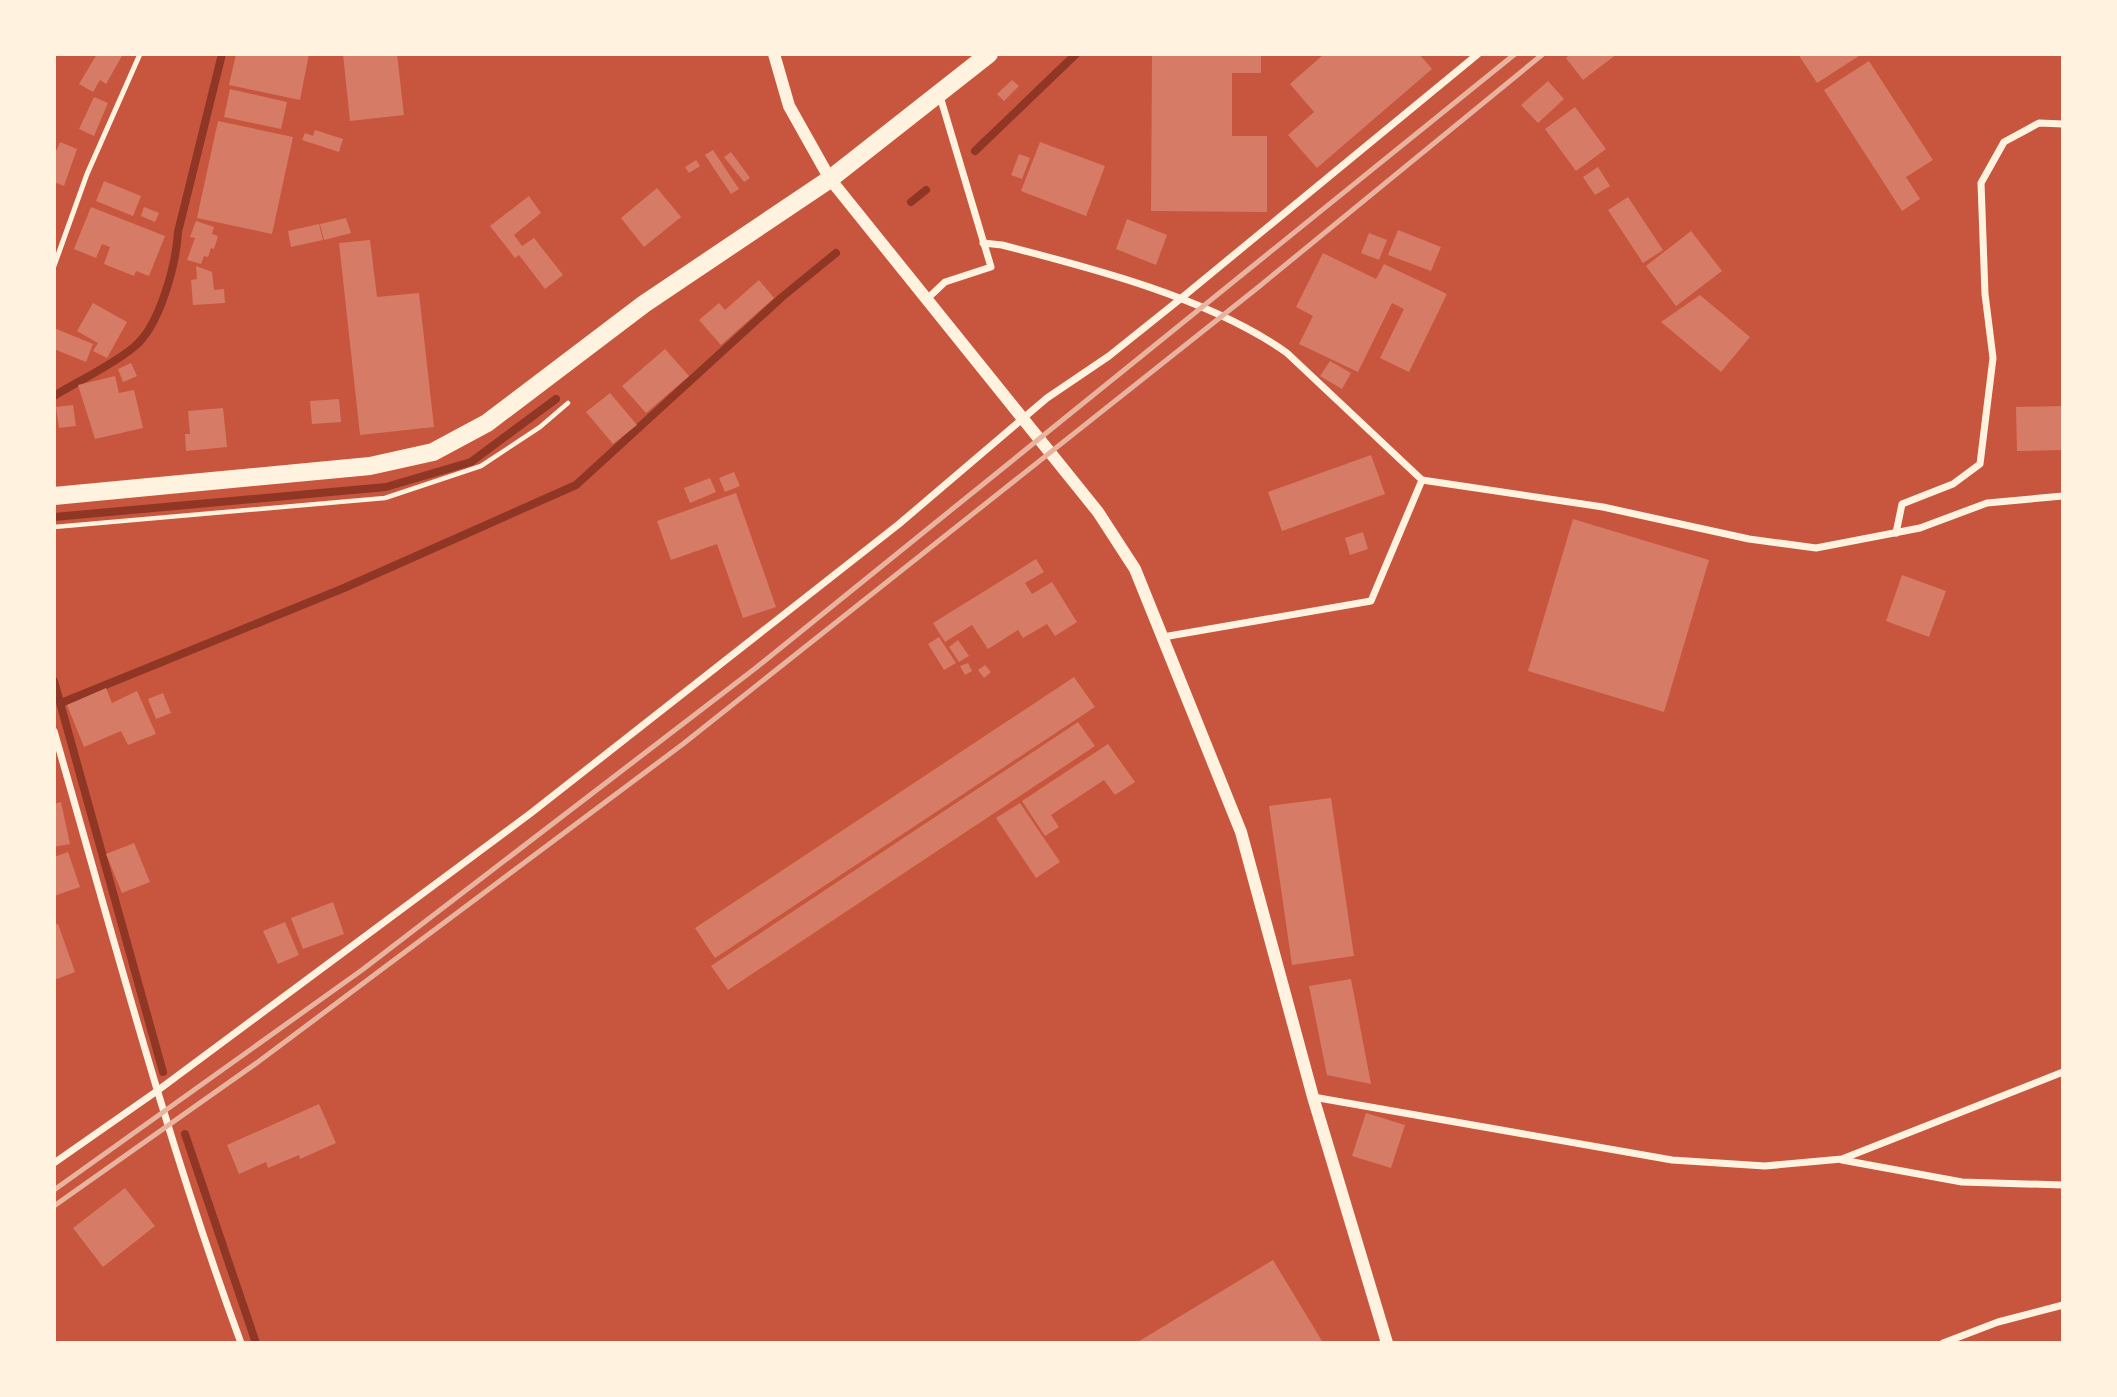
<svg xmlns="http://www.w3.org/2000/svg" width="2117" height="1397" font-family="'Exo 2',sans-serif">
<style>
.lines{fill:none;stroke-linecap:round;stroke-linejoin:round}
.stream{stroke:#8f3625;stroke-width:8}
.building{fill:#d67c66}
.path{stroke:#fff3e0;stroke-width:4.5}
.service{stroke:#fff3e0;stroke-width:5}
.minor{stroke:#fff3e0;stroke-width:7}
.tertiary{stroke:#fff3e0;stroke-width:12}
.primary{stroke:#fff3e0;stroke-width:18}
.rail{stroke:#e9b49f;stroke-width:5}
</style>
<rect width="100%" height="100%" fill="#c8553d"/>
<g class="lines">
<!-- stream -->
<g class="stream">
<path d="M975,151L1076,54"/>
<path d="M911,202L926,190"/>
<path d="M54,396C80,380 111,366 134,347C160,326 176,264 178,232L222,54"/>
<path d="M54,517L386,487L471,462L556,399"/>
<path d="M54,681L163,1072"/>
<path d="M61,703L344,588L576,485L782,297L836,253"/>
<path d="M185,1134L256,1343"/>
</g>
</g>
<!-- building -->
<g class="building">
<path d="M97,54H123L106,84L100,80L93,92L79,84Z"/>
<path d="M236,54H309L300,100L229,85Z"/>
<path d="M343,54H397L404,115L350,121Z"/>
<path d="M1152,54H1261V73H1232V136H1267V212L1151,211Z"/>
<path d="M1324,54H1419L1432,69L1317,168L1288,135L1314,112L1290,84Z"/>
<path d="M1571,54H1617L1583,80L1566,58Z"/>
<path d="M1798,54H1862L1817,83Z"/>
<path d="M1869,61L1933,160L1906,177L1920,199L1902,211L1824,90Z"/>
<path d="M1012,80L1019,86L1004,101L997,94Z"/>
<path d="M1548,81L1564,99L1538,123L1521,105Z"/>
<path d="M230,89L287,102L281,129L224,117Z"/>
<path d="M94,97L108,103L94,136L79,129Z"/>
<path d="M1575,107L1606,149L1576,171L1545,129Z"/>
<path d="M218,121L293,137L272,234L197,218Z"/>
<path d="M315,130L343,139L339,152L302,140L305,133L313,136Z"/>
<path d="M60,142L77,149L64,186L54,182V156Z"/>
<path d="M1040,142L1105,166L1086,216L1021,191Z"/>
<path d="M713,150L739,189L731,194L705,155Z"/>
<path d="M731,152L750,178L744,182L724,157Z"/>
<path d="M1019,154L1030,158L1022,179L1011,175Z"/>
<path d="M696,160L700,166L689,173L685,167Z"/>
<path d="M1598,167L1610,186L1595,195L1583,177Z"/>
<path d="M104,181L141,196L133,216L96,201Z"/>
<path d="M657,188L681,217L644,247L621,218Z"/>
<path d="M529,196L541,213L514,235L522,246L534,238L563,275L545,289L519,255L515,258L490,226Z"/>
<path d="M1628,197L1663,250L1643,263L1608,210Z"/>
<path d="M91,207L165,236L149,276L136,271L134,276L104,264L110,247L102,244L96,258L74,249Z"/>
<path d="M144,207L159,213L155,222L141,216Z"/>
<path d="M346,218L351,233L324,240L320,224Z"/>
<path d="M1127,219L1167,235L1156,265L1116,249Z"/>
<path d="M196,221L214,227L212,234L218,236L214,249L211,248L208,257L204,256L201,264L187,260L195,238L190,237Z"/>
<path d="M319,224L323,240L291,247L288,231Z"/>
<path d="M1398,230L1441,247L1431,271L1388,255Z"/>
<path d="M1691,231L1722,271L1676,306L1646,266Z"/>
<path d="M1369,233L1387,240L1379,260L1361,253Z"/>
<path d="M370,240L377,297L419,293L434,427L360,435L339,243Z"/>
<path d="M1323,253L1376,279L1384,264L1447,294L1409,372L1380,358L1404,309L1392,303L1358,372L1299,344L1313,316L1296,307Z"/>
<path d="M196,266L212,272L214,290L224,289L225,303L193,305L191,280L197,279Z"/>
<path d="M759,280L774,298L721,345L699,320L719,303L725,310Z"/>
<path d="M1700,295L1750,337L1721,372L1661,322Z"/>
<path d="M93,303L127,322L107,358L93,351L98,343L77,331Z"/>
<path d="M54,328L93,344L86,362L54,349Z"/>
<path d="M665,349L689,376L646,413L622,386Z"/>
<path d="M1330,361L1351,373L1342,389L1320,376Z"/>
<path d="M131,363L137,376L123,382L118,369Z"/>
<path d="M115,376L119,393L134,390L143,428L95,439L78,385Z"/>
<path d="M610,393L637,425L613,444L586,412Z"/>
<path d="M339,399L341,422L312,424L310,401Z"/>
<path d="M73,405L76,426L59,428L56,407Z"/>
<path d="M2063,406V450L2017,451L2016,407Z"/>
<path d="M223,408L227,447L186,451L185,434H190L188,411Z"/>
<path d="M1371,455L1385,494L1282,531L1268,492Z"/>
<path d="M734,472L740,486L725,492L719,478Z"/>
<path d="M710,478L716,492L690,503L684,488Z"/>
<path d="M736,493L776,607L743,618L717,544L671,560L657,521Z"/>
<path d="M1573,519L1709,560L1664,712L1528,671Z"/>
<path d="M1363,532L1368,549L1350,555L1345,538Z"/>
<path d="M1036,559L1044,572L1025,583L1032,594L1052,582L1077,622L1055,636L1047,624L1023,638L1018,630L988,649L972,625L945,642L933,623Z"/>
<path d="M1902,575L1946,591L1929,637L1886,621Z"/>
<path d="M939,637L956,663L944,670L928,644Z"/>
<path d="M958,640L969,656L959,662L949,647Z"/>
<path d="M968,663L972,671L965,675L960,666Z"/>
<path d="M985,665L991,672L984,678L978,670Z"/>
<path d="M1074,677L1095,707L715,958L695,928Z"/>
<path d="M106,688L112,703L137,691L156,734L128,745L121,731L84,747L67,705Z"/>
<path d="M163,693L171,713L156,719L148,699Z"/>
<path d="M1078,722L1095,746L728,990L711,966Z"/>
<path d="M1108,744L1135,782L1115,795L1104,780L1051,815L1059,827L1045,836L1022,801Z"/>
<path d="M1331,798L1354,956L1292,965L1269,806Z"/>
<path d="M61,802L70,844L54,847V804Z"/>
<path d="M1020,803L1060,862L1036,878L996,818Z"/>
<path d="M134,843L150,882L122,893L106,854Z"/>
<path d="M68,852L80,887L54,896V857Z"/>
<path d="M333,902L344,934L303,949L291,918Z"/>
<path d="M285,922L299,955L278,964L263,931Z"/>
<path d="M58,924L75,972L54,980V925Z"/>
<path d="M1351,979L1371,1084L1327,1075L1309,986Z"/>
<path d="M319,1104L336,1143L300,1159L299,1155L268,1168L266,1162L239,1174L227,1145Z"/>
<path d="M1366,1113L1405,1125L1391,1168L1352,1156Z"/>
<path d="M125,1188L155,1226L103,1267L73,1228Z"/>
<path d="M1273,1260L1322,1341L1136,1343Z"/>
</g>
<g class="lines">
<!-- path -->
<path class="path" d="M54,527L385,498L481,466L540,427L568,403"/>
<!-- service -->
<path class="service" d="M54,266L87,174L140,54"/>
<!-- minor -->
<g class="minor">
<path d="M983,243L1002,245C1092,268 1212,299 1287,353L1422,480L1603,507L1749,539L1816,548L1920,528L1987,503L2063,496"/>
<path d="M927,299L945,282L991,267L939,93"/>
<path d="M1896,533L1902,504L1953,484L1980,464L1993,358L1985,294L1981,183L2004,142L2039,123L2063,124"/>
<path d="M1163,637L1371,601L1422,480"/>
<path d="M54,731C113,936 167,1142 241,1343"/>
<path d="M1313,1097L1672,1160L1765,1166L1842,1159L2063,1072"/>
<path d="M1842,1160L1962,1182L2063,1185"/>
<path d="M54,1163L157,1091L531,813L899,524L1047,398L1109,356L1179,300L1478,54"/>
<path d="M1943,1343L1998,1322L2063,1305"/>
</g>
<!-- tertiary -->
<path class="tertiary" d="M774,54L789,106L830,179L1098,512L1135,569L1241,832L1313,1097L1387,1343"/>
<!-- primary -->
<path class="primary" d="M54,496L370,466L433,452L487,423L644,304L830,179L989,54"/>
<!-- rail -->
<g class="rail">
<path d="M54,1190L362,970L757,667L1515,54"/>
<path d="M54,1206L258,1062L683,744L1256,289L1543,54"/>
</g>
</g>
<!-- border -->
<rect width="2117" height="1397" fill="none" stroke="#fff3e0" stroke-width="112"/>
</svg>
